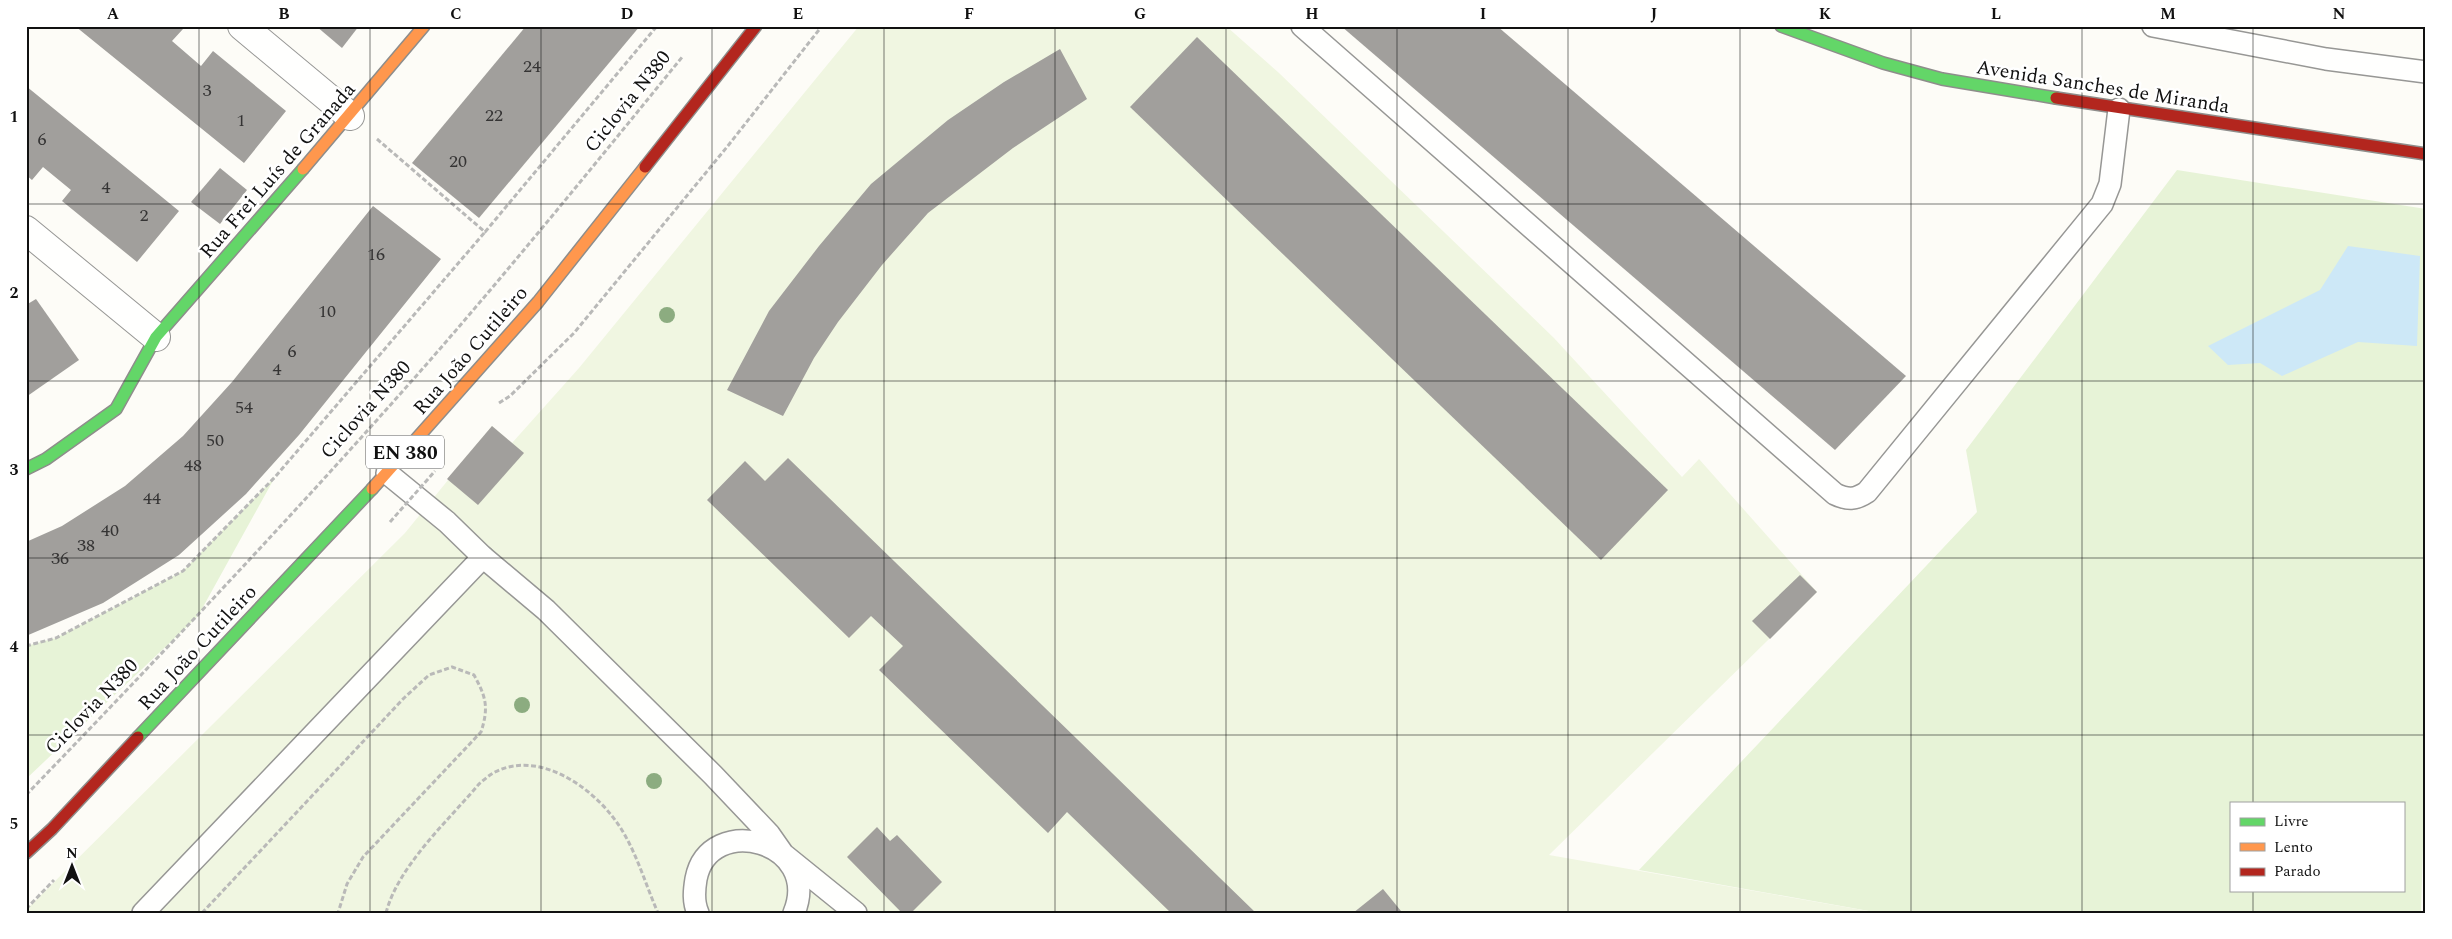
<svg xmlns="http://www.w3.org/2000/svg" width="2452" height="939" font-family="Spectral,serif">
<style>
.green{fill:#e7f3d7;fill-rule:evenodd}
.pitch{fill:#f0f6e1}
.water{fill:#cde8f7}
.building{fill:#a19f9c}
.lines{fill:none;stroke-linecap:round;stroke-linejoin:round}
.lane-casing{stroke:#979795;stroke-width:24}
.street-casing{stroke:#979795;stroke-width:30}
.fast-casing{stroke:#8e8d8b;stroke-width:14}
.slow-casing{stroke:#8e8d8b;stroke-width:14}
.jam-casing{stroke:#8e8d8b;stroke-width:14}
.path{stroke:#b9b9b8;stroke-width:3;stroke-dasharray:5 2.5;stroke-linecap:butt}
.lane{stroke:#fffffe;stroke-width:21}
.street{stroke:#fffffe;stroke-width:28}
.fast{stroke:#63d668;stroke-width:11}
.slow{stroke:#ff974d;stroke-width:11}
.jam{stroke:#b3261e;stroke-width:11}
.path-bridge{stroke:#b9b9b8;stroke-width:3;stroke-dasharray:5 2.5;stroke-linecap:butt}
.tree{fill:#8cac80}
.grid{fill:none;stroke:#111;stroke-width:1;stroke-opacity:0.55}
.labels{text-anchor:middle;stroke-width:5;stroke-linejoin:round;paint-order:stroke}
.number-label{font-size:18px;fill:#353434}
.shield{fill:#fff;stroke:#585858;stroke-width:1}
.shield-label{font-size:19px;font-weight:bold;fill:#111}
.street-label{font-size:20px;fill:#111;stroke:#fff}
.neatline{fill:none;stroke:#111;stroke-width:2}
.grid-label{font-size:16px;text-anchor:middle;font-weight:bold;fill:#111}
</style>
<rect width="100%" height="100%" fill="#fdfcf7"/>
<!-- green -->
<g class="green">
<path d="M2177,170L2426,209V745L2421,913H1880L1639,870L1977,512L1966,450ZM2231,803H2403V890H2231Z"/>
<path d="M275,477L198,616L26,779V646L56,638L183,571Z"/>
</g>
<!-- pitch -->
<path class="pitch" d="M859,26H1226L1279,73L1554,338L1682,477L1699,459L1817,592L1549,855L1880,913H26V910L405,533L492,426L512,443L579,368Z"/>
<!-- water -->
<path class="water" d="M2348,246L2420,256L2417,346L2358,342L2282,376L2260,363L2228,365L2208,346L2320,290Z"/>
<!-- building -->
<g class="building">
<path d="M75,26H179L183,29L172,41L201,66L213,51L286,111L244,163Z"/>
<path d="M316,26H359L342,48Z"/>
<path d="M526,26H640L479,218L412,163Z"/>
<path d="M1341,26H1497L1906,376L1835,450Z"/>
<path d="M1197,37L1668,490L1601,560L1130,107Z"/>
<path d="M1060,49L1087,99L1013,148L928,213L882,265L838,322L814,358L783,416L727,390L769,311L819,246L871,184L948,120L1004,82Z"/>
<path d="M26,86L179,211L137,262L62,201L71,190L43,167L32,180L26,175Z"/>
<path d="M220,168L247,190L220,224L191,202Z"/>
<path d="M373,206L441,259L299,435L246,494L179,555L103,603L26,636V542L62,526L125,486L183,436L232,382Z"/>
<path d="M36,299L79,360L26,397V305Z"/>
<path d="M492,426L524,453L478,505L447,479Z"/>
<path d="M788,458L1256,913H1171L1067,812L1048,833L879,670L903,646L871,616L849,638L707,500L745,461L765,481Z"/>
<path d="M1800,575L1817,592L1770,639L1752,621Z"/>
<path d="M877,827L890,841L897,835L942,882L911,913H902L847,857Z"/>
<path d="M1383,889L1401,911L1353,913Z"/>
</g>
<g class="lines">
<defs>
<g id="lane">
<path d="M1302,26L1835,494C1848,500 1855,500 1867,492L2102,204L2110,184L2119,109"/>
<path d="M2153,26L2326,59L2426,72"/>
<path d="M387,473L447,522L483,557L546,610L713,775L769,834L783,854L856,913"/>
<path d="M143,913L483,557"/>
<path d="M698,913C693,902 694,891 696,879C709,811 823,841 794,913"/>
</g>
<g id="street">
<path d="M242,26L350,116"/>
<path d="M26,230L156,337"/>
</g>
<g id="fast">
<path d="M1781,26L1883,63L1942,79L2056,98"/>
<path d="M26,469L46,459L116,409L156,337L303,169"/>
<path d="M138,737L372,489"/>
</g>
<g id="slow">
<path d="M303,169L424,26"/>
<path d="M372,489L538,302L645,167"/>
</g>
<g id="jam">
<path d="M2056,98L2426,154"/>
<path d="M645,167L756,26"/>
<path d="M26,853L52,829L138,737"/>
</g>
</defs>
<!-- lane casing -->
<use href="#lane" class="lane-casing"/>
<!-- street casing -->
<use href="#street" class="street-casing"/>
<!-- fast casing -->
<use href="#fast" class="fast-casing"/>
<!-- slow casing -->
<use href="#slow" class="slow-casing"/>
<!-- jam casing -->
<use href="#jam" class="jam-casing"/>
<!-- path -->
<g class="path">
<path d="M377,139L485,232L657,26"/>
<path d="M499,403L510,396L574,333L727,147L822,26"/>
<path d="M26,646L56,638L183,571L275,477L485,232"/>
<path d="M26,795C164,652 301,507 432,358C518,259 600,158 683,56"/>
<path d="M26,909L54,880"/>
<path d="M202,913L404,698L429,675L452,667L474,675C486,697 489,707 481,732L363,857L347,884L338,913"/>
<path d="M386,913C398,866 448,821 479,784C484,780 489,775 495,772C537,751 586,783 612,816C634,843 644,881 658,913"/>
</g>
<!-- lane -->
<use href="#lane" class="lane"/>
<!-- street -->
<use href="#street" class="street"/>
<!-- fast -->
<use href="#fast" class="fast"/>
<!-- slow -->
<use href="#slow" class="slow"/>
<!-- jam -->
<use href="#jam" class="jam"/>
<!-- path-bridge -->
<path class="path-bridge" d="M390,522L435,471"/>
</g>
<!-- trees -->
<g class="tree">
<circle cx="667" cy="315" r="8"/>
<circle cx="522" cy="705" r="8"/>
<circle cx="654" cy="781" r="8"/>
</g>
<!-- grid -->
<path class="grid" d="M199,26V913M370,26V913M541,26V913M712,26V913M884,26V913M1055,26V913M1226,26V913M1397,26V913M1568,26V913M1740,26V913M1911,26V913M2082,26V913M2253,26V803M26,204H2426M26,381H2426M26,558H2426M26,735H2426M2253,890V913"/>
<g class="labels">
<!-- number labels -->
<g class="number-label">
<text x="532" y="72">24</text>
<text x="207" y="96">3</text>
<text x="494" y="121">22</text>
<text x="241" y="126">1</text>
<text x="42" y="145">6</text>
<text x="458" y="167">20</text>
<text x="106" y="193">4</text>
<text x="144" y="221">2</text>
<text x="376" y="260">16</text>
<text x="327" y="317">10</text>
<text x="292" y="357">6</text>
<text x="277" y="375">4</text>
<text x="244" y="413">54</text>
<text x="215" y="446">50</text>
<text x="193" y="471">48</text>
<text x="152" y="504">44</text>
<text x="110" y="536">40</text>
<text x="86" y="551">38</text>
<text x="60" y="564">36</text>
</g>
<!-- shield labels -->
<rect class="shield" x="366" y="435.5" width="78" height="33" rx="4"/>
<g class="shield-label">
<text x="405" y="459">EN 380</text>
</g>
<!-- street labels -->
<g class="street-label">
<text transform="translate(2103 86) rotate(9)" y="7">Avenida Sanches de Miranda</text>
<text transform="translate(627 101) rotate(-51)" y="7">Ciclovia N380</text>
<text transform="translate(277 170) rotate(-49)" y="7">Rua Frei Luís de Granada</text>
<text transform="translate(470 350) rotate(-49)" y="7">Rua João Cutileiro</text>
<text transform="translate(365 409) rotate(-48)" y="7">Ciclovia N380</text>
<text transform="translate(197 647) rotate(-47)" y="7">Rua João Cutileiro</text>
<text transform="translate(91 706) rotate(-46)" y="7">Ciclovia N380</text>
</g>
</g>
<!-- border -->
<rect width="2452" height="939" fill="none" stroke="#ffffff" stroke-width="55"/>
<!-- legend -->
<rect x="2230" y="802" width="175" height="90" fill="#ffffff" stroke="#a0a0a0"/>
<rect x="2240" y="818" width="25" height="8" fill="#63d668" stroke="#a0a0a0"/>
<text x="2274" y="826" font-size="15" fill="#111111">Livre</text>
<rect x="2240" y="843" width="25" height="8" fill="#ff974d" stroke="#a0a0a0"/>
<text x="2274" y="852" font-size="15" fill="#111111">Lento</text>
<rect x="2240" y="868" width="25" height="8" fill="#b3261e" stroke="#a0a0a0"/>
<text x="2274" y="876" font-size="15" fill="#111111">Parado</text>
<!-- north arrow -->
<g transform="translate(72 866)" stroke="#ffffff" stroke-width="4" paint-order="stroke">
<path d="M0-4L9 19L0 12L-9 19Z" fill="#111111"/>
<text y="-8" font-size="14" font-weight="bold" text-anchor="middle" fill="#111111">N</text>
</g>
<rect x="28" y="28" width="2396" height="884" class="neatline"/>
<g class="grid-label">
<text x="113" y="19">A</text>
<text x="284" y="19">B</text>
<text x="456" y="19">C</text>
<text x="627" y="19">D</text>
<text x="798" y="19">E</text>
<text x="969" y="19">F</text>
<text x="1140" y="19">G</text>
<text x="1312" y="19">H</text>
<text x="1483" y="19">I</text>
<text x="1654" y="19">J</text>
<text x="1825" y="19">K</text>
<text x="1996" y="19">L</text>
<text x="2168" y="19">M</text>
<text x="2339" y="19">N</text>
<text x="14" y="122">1</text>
<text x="14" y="298">2</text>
<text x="14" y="475">3</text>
<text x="14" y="652">4</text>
<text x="14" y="829">5</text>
</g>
</svg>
